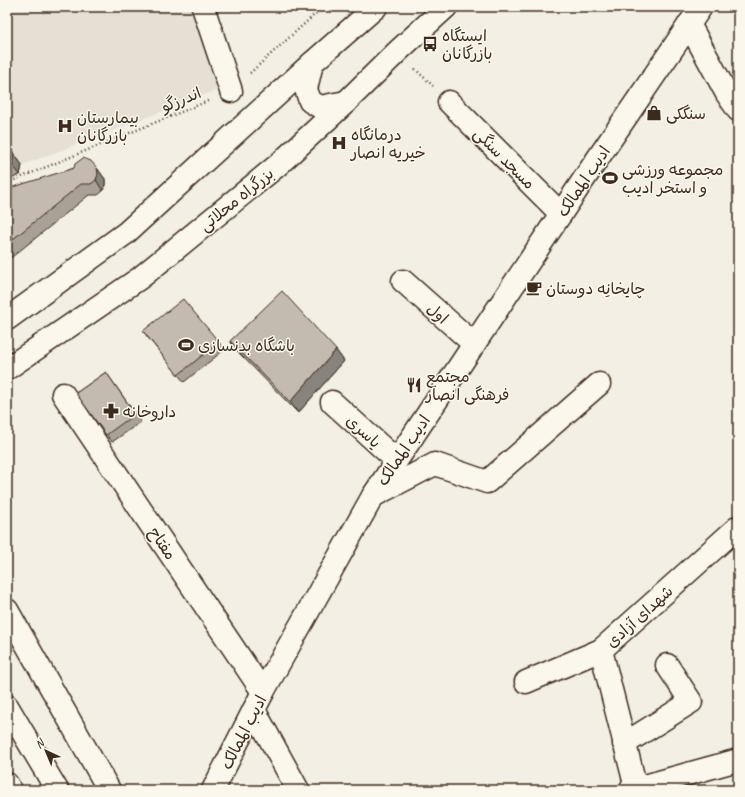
<svg xmlns="http://www.w3.org/2000/svg" width="745" height="797" font-family="Caveat,'Playpen Sans Arabic',sans-serif">
<style>
.built{fill:#e5dfd4}
.lines{fill:none;stroke-linecap:round;stroke-linejoin:round}
.minor-casing{stroke:#3b2a1e;stroke-width:25}
.major-casing{stroke:#3b2a1e;stroke-width:25}
.highway-casing{stroke:#3b2a1e;stroke-width:25}
.path{stroke:#3b2a1e;stroke-width:2.5;stroke-dasharray:1 3;stroke-linecap:butt}
.minor{stroke:#fbf7ec;stroke-width:22}
.major{stroke:#fbf7ec;stroke-width:22}
.highway{stroke:#fbf7ec;stroke-width:22}
.wall{fill:#a8a197;stroke:#3b2a1e}
.shaded-wall{fill:#88837b;stroke:#3b2a1e}
.building{fill:#c3bbb0;stroke:#3b2a1e}
.labels{text-anchor:middle;stroke-width:3;stroke-linejoin:round;paint-order:stroke}
.poi-label{font-size:16px;fill:#3b2a1e;stroke:#fbf7ec;text-anchor:start}
.street-label{font-size:16px;fill:#3b2a1e;stroke:#fbf7ec}
</style>
<rect width="100%" height="100%" fill="#f3efe4"/>
<filter id="ink" filterUnits="userSpaceOnUse"><feTurbulence type="fractalNoise" baseFrequency=".025" numOctaves="2"/><feDisplacementMap in="SourceGraphic" scale="8" xChannelSelector="R" yChannelSelector="G"/><feConvolveMatrix kernelMatrix="1 2 1 2 8 2 1 2 1" color-interpolation-filters="sRGB"/></filter>
<g filter="url(#ink)">
<!-- built -->
<path class="built" d="M7,7H197L225,87L7,171Z"/>
<g class="lines">
<defs>
<g id="minor">
<path d="M203,7L231,91"/>
<path d="M689,24L727,94L738,110"/>
<path d="M449,102L561,214"/>
<path d="M403,281L474,344"/>
<path d="M63,394L263,692"/>
<path d="M332,402L396,460"/>
<path d="M373,496L435,464L487,482L599,384"/>
<path d="M601,650L636,788"/>
<path d="M526,682L601,650L738,527"/>
<path d="M254,710L298,790"/>
<path d="M624,744L691,702L667,665"/>
</g>
<g id="major">
<path d="M7,610L109,790"/>
<path d="M7,706L57,790"/>
<path d="M7,784L10,790"/>
<path d="M213,790L263,692L373,496L596,161L701,7"/>
<path d="M630,790L738,760"/>
</g>
<g id="highway">
<path d="M312,63L306,89L310,101L320,107L346,102"/>
<path d="M7,319L126,233L312,63L376,7"/>
<path d="M8,368L140,278L278,165L346,102L398,51L446,7"/>
</g>
</defs>
<!-- minor casing -->
<use href="#minor" class="minor-casing"/>
<!-- major casing -->
<use href="#major" class="major-casing"/>
<!-- highway casing -->
<use href="#highway" class="highway-casing"/>
<!-- path -->
<g class="path">
<path d="M415,69L433,86"/>
<path d="M250,73L323,7"/>
<path d="M7,183L208,101"/>
</g>
<!-- minor -->
<use href="#minor" class="minor"/>
<!-- major -->
<use href="#major" class="major"/>
<!-- highway -->
<use href="#highway" class="highway"/>
</g>
<!-- wall -->
<g class="wall">
<path d="M7,145H8L22,165L20,175L7,180Z"/>
<path d="M97,168L105,179V185L103,191L98,195H89L7,261V189Z"/>
<path d="M143,331L219,342L224,350L184,382L149,339Z"/>
<path d="M230,341L336,350L344,361L298,413L238,352Z"/>
<path d="M106,372L141,422L112,442L76,393Z"/>
</g>
<!-- shaded-wall -->
<g class="shaded-wall">
<path d="M8,145L22,165L20,175L12,164L7,149Z"/>
<path d="M97,168L105,179V185L103,191L96,180Z"/>
<path d="M336,350L344,361L298,413L290,402Z"/>
</g>
<!-- building -->
<g class="building">
<path d="M7,145H8L7,149L14,154L12,164L7,166Z"/>
<path d="M83,158L91,161L97,168L98,174L96,180L91,184H81L7,244V189L74,168L75,164Z"/>
<path d="M282,291L336,350L290,402L230,341Z"/>
<path d="M183,299L219,342L178,375L143,331Z"/>
<path d="M106,372L135,414L106,435L76,393Z"/>
</g>
</g>
<!-- icons -->
<defs>
<symbol id="bus-bare" viewBox="-9 -9 18 18"><path d="M-5-6H5V4H4V6H2V4H-2V6H-4V4H-5ZM-3.5-4V0h7V-4ZM-3.5 1.2v1.5H-2V1.2ZM2 1.2v1.5H3.5V1.2Z" fill="#3b2a1e" stroke="#fbf7ec" stroke-width="2.5" paint-order="stroke"/></symbol>
<symbol id="shop-bare" viewBox="-9 -9 18 18"><path d="M-5-2.5h2.3a2.7 3.5 0 0 1 5.4 0H5L5.5 6h-11ZM-1.5-2.5h3a1.5 2.3 0 0 0-3 0Z" fill="#3b2a1e" stroke="#fbf7ec" stroke-width="2.5" paint-order="stroke"/></symbol>
<symbol id="hospital-bare" viewBox="-9 -9 18 18"><path d="M-5-5h3v3.5h4V-5h3V5h-3V1.5h-4V5h-3Z" fill="#3b2a1e" stroke="#fbf7ec" stroke-width="2.5" paint-order="stroke"/></symbol>
<symbol id="stadium-bare" viewBox="-9 -9 18 18"><path d="M0-5a6.5 5 0 1 0 0 10a6.5 5 0 1 0 0-10ZM-3.5-1.8h7v3.6h-7Z" fill="#3b2a1e" stroke="#fbf7ec" stroke-width="2.5" paint-order="stroke"/></symbol>
<symbol id="cafe-bare" viewBox="-9 -9 18 18"><path d="M-5.5-4.5H6V0H3Q3 3.5 0 3.5H-2.5Q-5.5 3.5-5.5 0ZM3-3.2v2h1.7v-2ZM-6 4.5H4V6H-6Z" fill="#3b2a1e" stroke="#fbf7ec" stroke-width="2.5" paint-order="stroke"/></symbol>
<symbol id="restaurant-bare" viewBox="-9 -9 18 18"><path d="M-5-6h1v4h1v-4h1v4h1v-4h1v5L-1.5 .5V6h-2V.5L-5-1ZM5-6V6H3V1.5H1.5Q1.5-4 5-6Z" fill="#3b2a1e" stroke="#fbf7ec" stroke-width="2.5" paint-order="stroke"/></symbol>
<symbol id="pharmacy-bare" viewBox="-9 -9 18 18"><path d="M-2-6h4v4h4v4h-4v4h-4v-4h-4v-4h4Z" fill="#3b2a1e" stroke="#fbf7ec" stroke-width="2.5" paint-order="stroke"/></symbol>
</defs>
<g fill-rule="evenodd">
<use href="#bus-bare" x="419" y="33" width="22" height="22"/>
<use href="#shop-bare" x="643" y="102" width="22" height="22"/>
<use href="#hospital-bare" x="54" y="115" width="22" height="22"/>
<use href="#hospital-bare" x="328" y="132" width="22" height="22"/>
<use href="#stadium-bare" x="599" y="167" width="22" height="22"/>
<use href="#cafe-bare" x="523" y="277" width="22" height="22"/>
<use href="#stadium-bare" x="175" y="334" width="22" height="22"/>
<use href="#restaurant-bare" x="403" y="374" width="22" height="22"/>
<use href="#pharmacy-bare" x="100" y="400" width="22" height="22"/>
</g>
<g class="labels">
<!-- poi labels -->
<g class="poi-label">
<text x="442" y="41">ایستگاه<tspan x="442" dy="18">بازرگانان</tspan></text>
<text x="666" y="119">سنگکی</text>
<text x="77" y="123">بیمارستان<tspan x="77" dy="18">بازرگانان</tspan></text>
<text x="351" y="140">درمانگاه<tspan x="351" dy="18">خیریه انصار</tspan></text>
<text x="622" y="175">مجموعه ورزشی<tspan x="622" dy="18">و استخر ادیب</tspan></text>
<text x="546" y="294">چایخانِه دوستان</text>
<text x="198" y="351">باشگاه بدنسازی</text>
<text x="426" y="382">مجتمع<tspan x="426" dy="18">فرهنگی انصار</tspan></text>
<text x="123" y="417">داروخانه</text>
</g>
<!-- street labels -->
<g class="street-label">
<text transform="translate(181 99) rotate(-22)" y="6">اندرزگو</text>
<text transform="translate(505 158) rotate(45)" y="6">مسجد سنگی</text>
<text transform="translate(583 181) rotate(-56)" y="6">ادیب الممالک</text>
<text transform="translate(236 199) rotate(-39)" y="6">بزرگراه محلاتی</text>
<text transform="translate(438 313) rotate(42)" y="6">اول</text>
<text transform="translate(364 431) rotate(42)" y="6">یاسری</text>
<text transform="translate(403 450) rotate(-56)" y="6">ادیب الممالک</text>
<text transform="translate(163 543) rotate(56)" y="6">مفتاح</text>
<text transform="translate(639 616) rotate(-42)" y="6">شهدای آزادی</text>
<text transform="translate(243 732) rotate(-63)" y="6">ادیب الممالک</text>
</g>
</g>
<!-- margin -->
<rect width="745" height="797" fill="none" stroke="#fbf7ec" stroke-width="24"/>
<rect x="12" y="12" width="721" height="773" fill="none" stroke="#3b2a1e" stroke-width="1.5" filter="url(#ink)"/>
<!-- north arrow -->
<g transform="translate(46 751) rotate(316)" stroke="#fbf7ec" stroke-width="3" paint-order="stroke">
<path d="M0-3L7 15L0 10L-7 15Z" fill="#3b2a1e"/>
<text y="-6" font-size="11" font-weight="bold" text-anchor="middle" fill="#3b2a1e">N</text>
</g>
</svg>
